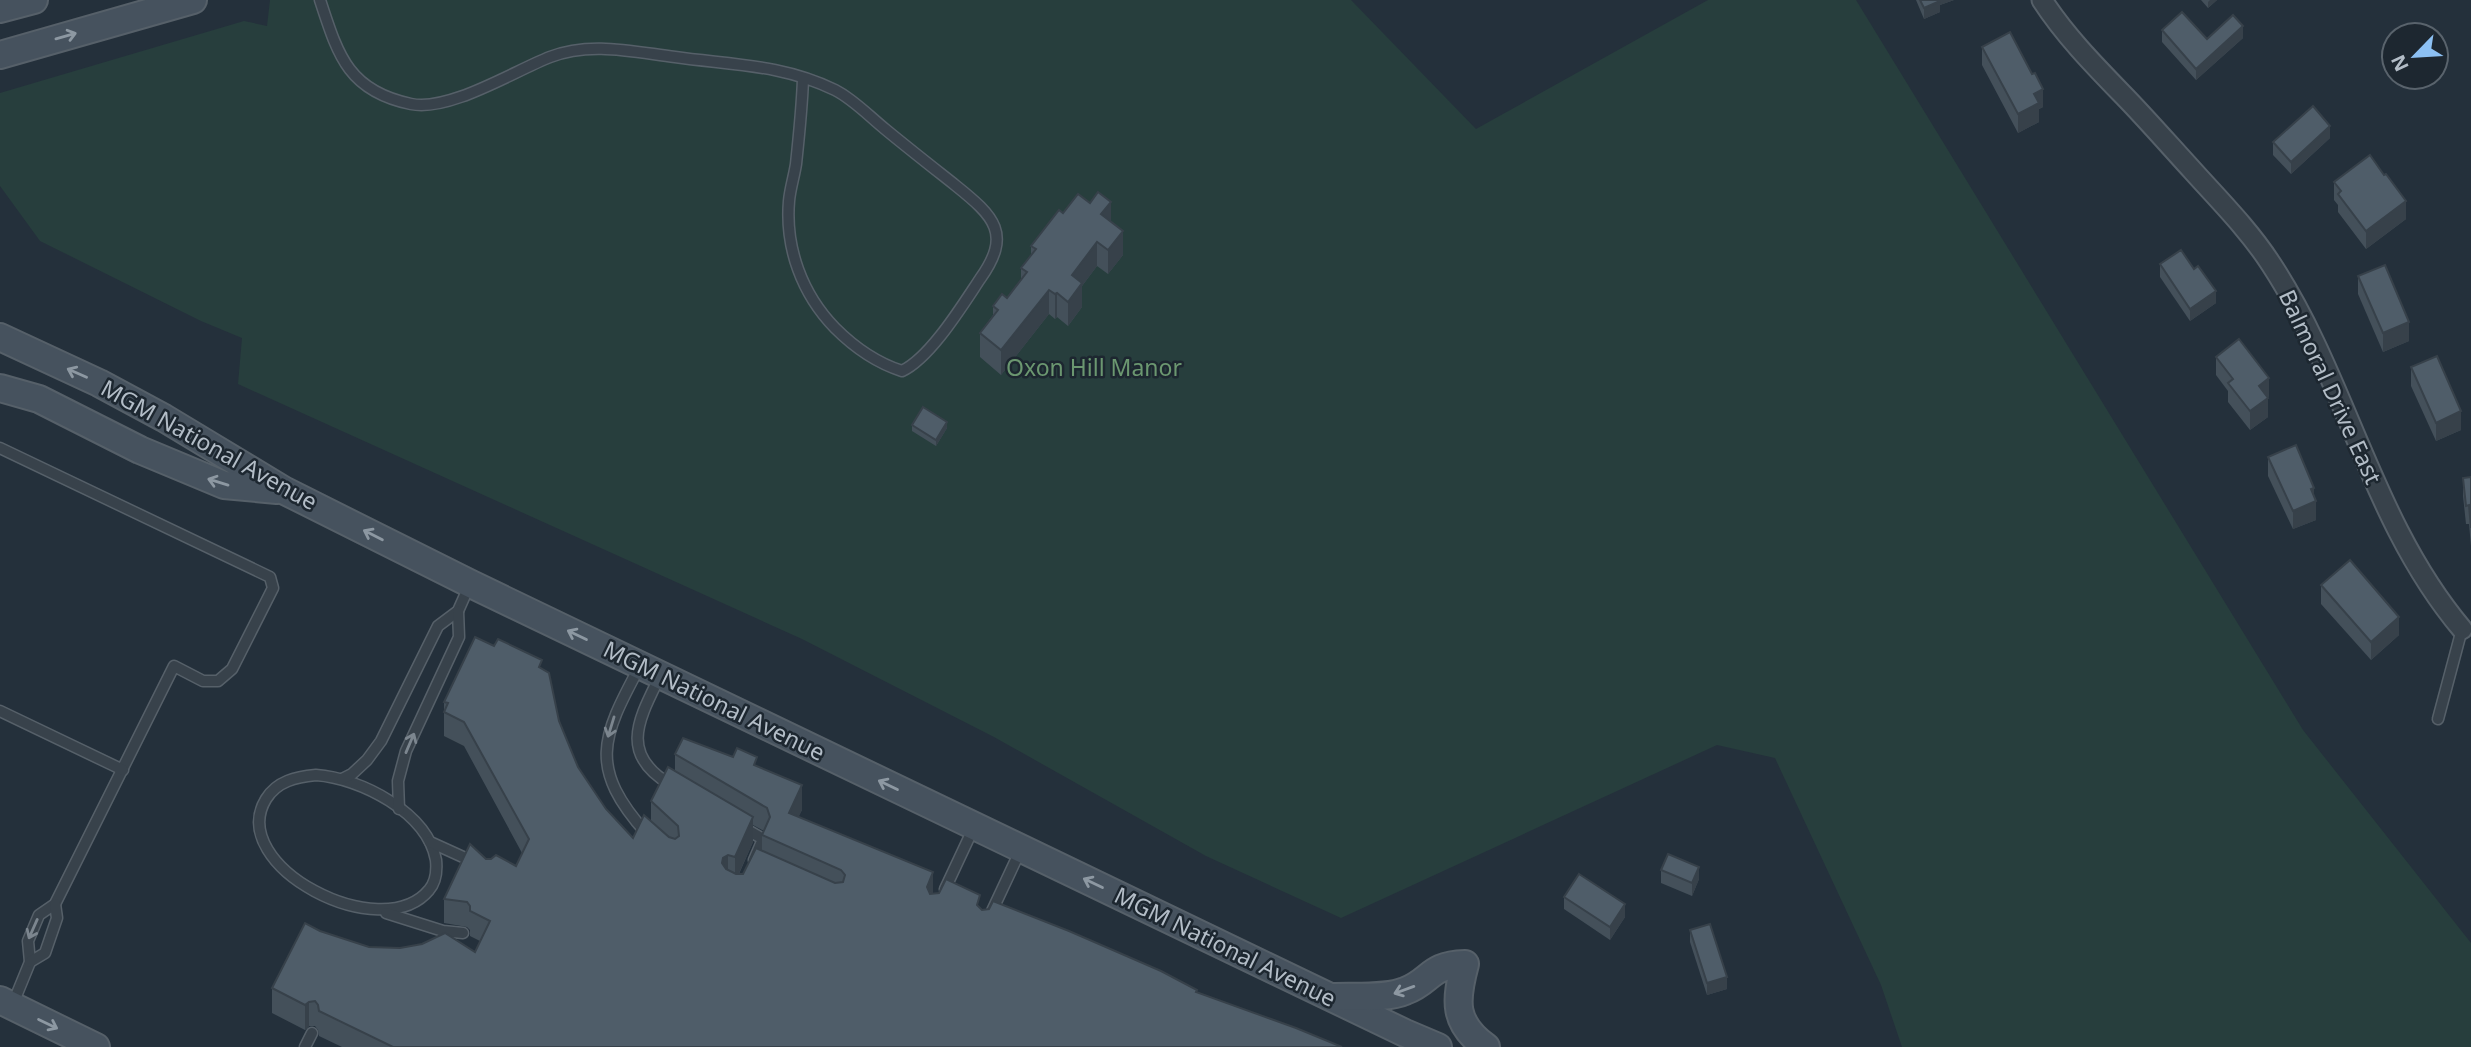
<svg xmlns="http://www.w3.org/2000/svg" width="2471" height="1047" font-family="'Noto Sans',sans-serif">
<style>
.green{fill:#273e3d}
.lines{fill:none;stroke-linecap:round;stroke-linejoin:round}
.lane-casing{stroke:#566069;stroke-width:13}
.street-casing{stroke:#566069;stroke-width:23}
.secondary-casing{stroke:#566069;stroke-width:30}
.lane{stroke:#38424b;stroke-width:10}
.street{stroke:#38424b;stroke-width:19}
.secondary{stroke:#46525e;stroke-width:26}
.wall{fill:#44505a;fill-rule:evenodd}
.shaded-wall{fill:#37414a}
.building{fill:#4f5d69;stroke:#37414a;stroke-width:2}
.oneway{stroke:#8d98a2}
.oneway2{stroke:#7c868f}
.labels{text-anchor:middle;stroke-width:5;stroke-linejoin:round;paint-order:stroke}
.park-label{font-size:23px;fill:#6b9770;stroke:#1d2730}
.street-label{font-size:23px;fill:#b3bdc7;stroke:#1d2730}
</style>
<rect width="100%" height="100%" fill="#24303b"/>
<!-- green -->
<path class="green" d="M270,0H1351L1476,129L1708,0H1856L2303,730L2471,943V1047H1902L1881,985L1775,758L1717,745L1341,918L1206,856L994,737L802,639L238,384L242,338L201,321L40,241L0,186V93L244,21L267,26Z"/>
<g class="lines">
<defs>
<g id="lane">
<path d="M320,0C338,55 348,91 411,104C449,112 514,71 550,57C590,41 634,52 675,57C731,65 782,64 835,90C853,99 869,116 885,129C908,148 931,166 955,185C995,217 1012,234 980,279C962,306 930,358 902,371C877,363 854,347 835,328C802,294 785,248 789,201C790,189 794,177 796,164C799,136 802,107 803,79"/>
<path d="M0,448L270,577L273,588L232,669L218,681H203L174,666L55,904L39,915L28,941L30,962L12,1006"/>
<path d="M640,666C601,738 588,768 647,834"/>
<path d="M660,676C639,719 618,754 671,785"/>
<path d="M0,711L123,770"/>
<path d="M2438,719L2462,629"/>
<path d="M316,775C360,778 427,812 436,860C437,870 436,882 429,890C382,947 225,866 266,799C277,781 296,777 316,775Z"/>
<path d="M342,779L352,774L367,760L381,741L438,626L458,611L470,584"/>
<path d="M399,809L398,781L406,751L459,637L458,611"/>
<path d="M744,828L763,839L754,860"/>
<path d="M430,842L474,862"/>
<path d="M945,889L974,827"/>
<path d="M992,911L1021,849"/>
<path d="M386,913L443,931L463,933"/>
<path d="M30,962L45,953L57,918L55,904"/>
<path d="M305,1047L312,1033"/>
</g>
<path id="street" d="M2042,0C2066,37 2097,68 2128,100C2150,123 2171,147 2193,171C2220,201 2249,230 2271,264C2347,380 2371,521 2462,629"/>
<g id="secondary">
<path d="M0,9L34,0"/>
<path d="M0,55L193,0"/>
<path d="M0,337L99,383L164,418L285,491L471,584L1405,1033L1438,1047"/>
<path d="M0,388L39,399L140,450L224,485L277,490"/>
<path d="M1332,997C1353,996 1387,999 1405,991C1432,981 1428,965 1465,964C1455,1001 1453,1023 1486,1047"/>
<path d="M0,1000L96,1047"/>
</g>
</defs>
<!-- lane casing -->
<use href="#lane" class="lane-casing"/>
<!-- street casing -->
<use href="#street" class="street-casing"/>
<!-- secondary casing -->
<use href="#secondary" class="secondary-casing"/>
<!-- lane -->
<use href="#lane" class="lane"/>
<!-- street -->
<use href="#street" class="street"/>
<!-- secondary -->
<use href="#secondary" class="secondary"/>
</g>
<!-- wall -->
<g class="wall">
<path d="M1916,0H1954L1940,5V12L1924,19Z"/>
<path d="M2201,0H2217L2208,8Z"/>
<path d="M2162,30L2207,39L2243,38L2196,80L2162,42Z"/>
<path d="M1982,47L2043,107L2039,109V122L2018,133L1982,65Z"/>
<path d="M2330,138L2291,174L2273,155V142Z"/>
<path d="M2334,182L2406,219L2366,249L2338,212V205L2334,200Z"/>
<path d="M1063,213L1111,221L1123,255L1108,274L1097,266L1082,286V307L1068,326L1057,317L1055,319L1049,314L1001,375L980,357V333L993,315V306L1007,298L1021,280V268L1031,255V246Z"/>
<path d="M2160,264L2194,269L2216,303L2190,321L2160,277Z"/>
<path d="M2358,276L2409,341L2383,352L2358,294Z"/>
<path d="M2216,357L2269,396L2268,397V417L2250,430L2228,402V391L2216,375Z"/>
<path d="M2411,367L2461,430L2436,441L2411,386Z"/>
<path d="M912,425L947,428L936,446L912,431Z"/>
<path d="M2268,457L2314,497L2316,520L2293,529L2268,476Z"/>
<path d="M2471,477V546L2469,524H2466L2463,496V478Z"/>
<path d="M2321,585L2399,635L2371,660L2321,604Z"/>
<path d="M494,646L542,669L559,721L578,767L606,809L633,838L651,822V801L675,771V754L757,766L802,810L798,817L933,893L980,908L982,910L1342,1047H342L319,1036L318,1030L315,1026H309L305,1030L272,1013V988L320,931L369,947L475,952L480,941L470,936V930L467,927L444,923V899L486,859L516,866L522,853L464,746L444,736V702ZM753,825L764,831L762,835V851L743,874H739L753,842Z"/>
<path d="M1661,870L1699,879L1692,896L1661,883Z"/>
<path d="M1564,897L1625,917L1610,940L1564,909Z"/>
<path d="M1690,930L1727,989L1707,995L1690,942Z"/>
</g>
<!-- shaded-wall -->
<g class="shaded-wall">
<path d="M1938,0H1954L1940,5V12L1924,19V8Z"/>
<path d="M2210,0H2217L2208,8V2Z"/>
<path d="M2243,26V38L2196,80V69Z"/>
<path d="M2043,89V107L2039,109V122L2018,133V114L2034,94Z"/>
<path d="M2330,126V138L2291,174V162Z"/>
<path d="M2406,201V219L2366,249V231Z"/>
<path d="M1111,202V226L1101,214Z"/>
<path d="M1123,231V255L1108,274V250Z"/>
<path d="M1097,242V266L1082,286V307L1068,326V302L1072,275Z"/>
<path d="M1049,290V314L1001,375V350Z"/>
<path d="M2216,291V303L2190,321V309Z"/>
<path d="M1057,293V317L1055,319V294Z"/>
<path d="M2409,322V341L2383,352V333Z"/>
<path d="M2269,378V396L2259,404V386Z"/>
<path d="M2268,398V417L2250,430V411Z"/>
<path d="M2461,411V430L2436,441V423Z"/>
<path d="M947,422V428L936,446V440Z"/>
<path d="M2314,488V502L2316,501V520L2293,529V511L2311,489Z"/>
<path d="M2399,617V635L2371,660V642Z"/>
<path d="M802,785V810L789,838V813Z"/>
<path d="M753,817V842L735,882V857Z"/>
<path d="M728,855V880L722,863L723,858Z"/>
<path d="M1699,867V879L1692,896V883Z"/>
<path d="M933,872V897L927,887Z"/>
<path d="M1625,904V917L1610,940V927Z"/>
<path d="M1727,977V989L1707,995V983Z"/>
<path d="M309,1002V1026L305,1030V1005Z"/>
</g>
<!-- building -->
<g class="building">
<path d="M1920,0H1940V1L1924,8Z"/>
<path d="M2182,12L2207,39L2233,15L2243,26L2196,69L2162,30Z"/>
<path d="M2010,32L2032,74L2035,73L2043,89L2034,94L2039,103L2018,114L1982,47Z"/>
<path d="M2313,106L2330,126L2291,162L2273,142Z"/>
<path d="M2370,155L2384,175L2386,174L2406,201L2366,231L2338,194L2341,191L2334,182Z"/>
<path d="M1098,192L1111,202L1101,214L1123,231L1108,250L1097,242L1072,275L1082,283L1068,302L1057,293L1055,294L1049,290L1001,350L980,333L998,310L993,306L1002,294L1007,298L1027,272L1021,268L1036,249L1031,246L1059,210L1063,213L1078,194L1090,203Z"/>
<path d="M2181,250L2194,269L2198,266L2216,291L2190,309L2160,264Z"/>
<path d="M2385,265L2409,322L2383,333L2358,276Z"/>
<path d="M2239,339L2269,378L2259,386L2268,398L2250,411L2228,383L2233,379L2216,357Z"/>
<path d="M2437,356L2461,411L2436,423L2411,367Z"/>
<path d="M923,407L947,422L936,440L912,425Z"/>
<path d="M2296,445L2314,488L2311,489L2316,501L2293,511L2268,457Z"/>
<path d="M2471,477V528L2469,505L2466,506L2463,478Z"/>
<path d="M2350,560L2399,617L2371,642L2321,585Z"/>
<path d="M475,637L494,646L498,639L542,660L539,667L549,673L559,721L578,767L606,809L633,838L644,815L669,837L675,839L679,836L678,826L651,801L668,767L753,817L735,857L728,855L723,858L722,863L726,869L736,874H743L756,848L835,883L843,882L845,875L841,870L762,835L770,817L767,808L675,754L683,738L733,757L737,748L757,757L754,765L802,785L789,813L933,872L927,887L930,894L939,893L946,879L980,895L977,905L982,910L989,909L993,901L1069,931L1161,971L1197,990L1196,992L1296,1028L1342,1047H393L319,1011L318,1005L315,1001L309,1002L305,1005L272,988L305,923L320,931L369,947L400,948L422,944L445,933L475,952L490,921L470,911V906L467,902L444,899L470,844L486,859H491L496,855L516,866L529,839L464,722L444,712L448,703L444,702Z"/>
<path d="M1668,854L1699,867L1692,883L1661,870Z"/>
<path d="M1579,874L1625,904L1610,927L1564,897Z"/>
<path d="M1710,924L1727,977L1707,983L1690,930Z"/>
</g>
<!-- one-way arrows -->
<defs><path id="oneway-shaft" d="M-6 0H5M1.5-3L5.5 0L1.5 3" fill="none" stroke-width="1.6" stroke-linecap="round" stroke-linejoin="round" transform="scale(1.75)"/></defs>
<g class="oneway">
<use href="#oneway-shaft" transform="translate(66 36) rotate(-16)"/>
<use href="#oneway-shaft" transform="translate(77 373) rotate(-156)"/>
<use href="#oneway-shaft" transform="translate(218 482) rotate(-163)"/>
<use href="#oneway-shaft" transform="translate(373 535) rotate(-153)"/>
<use href="#oneway-shaft" transform="translate(577 635) rotate(-154)"/>
<use href="#oneway-shaft" transform="translate(888 785) rotate(-154)"/>
<use href="#oneway-shaft" transform="translate(1093 883) rotate(-154)"/>
<use href="#oneway-shaft" transform="translate(1404 990) rotate(160)"/>
<use href="#oneway-shaft" transform="translate(48 1024) rotate(26)"/>
</g>
<g class="oneway2">
<use href="#oneway-shaft" transform="translate(611 727) rotate(107)"/>
<use href="#oneway-shaft" transform="translate(410 743) rotate(-67)"/>
<use href="#oneway-shaft" transform="translate(33 929) rotate(114)"/>
</g>
<g class="labels">
<!-- park labels -->
<g class="park-label">
<text x="1094" y="376">Oxon Hill Manor</text>
</g>
<!-- street labels -->
<g class="street-label">
<text transform="translate(2330 387) rotate(65)" y="8">Balmoral Drive East</text>
<text transform="translate(209 445) rotate(29)" y="8">MGM National Avenue</text>
<text transform="translate(714 701) rotate(26)" y="8">MGM National Avenue</text>
<text transform="translate(1225 947) rotate(26)" y="8">MGM National Avenue</text>
</g>
</g>
<!-- north arrow -->
<g transform="translate(2415 56) rotate(245)"><circle r="33" fill="#1d2730" stroke="#59636c" stroke-width="2"/>
<path d="M0-5L12 26L0 18L-12 26Z" fill="#8cc0f3"/>
<text y="-10" font-size="19" font-weight="bold" text-anchor="middle" fill="#b3bdc7">N</text>
</g>
</svg>
